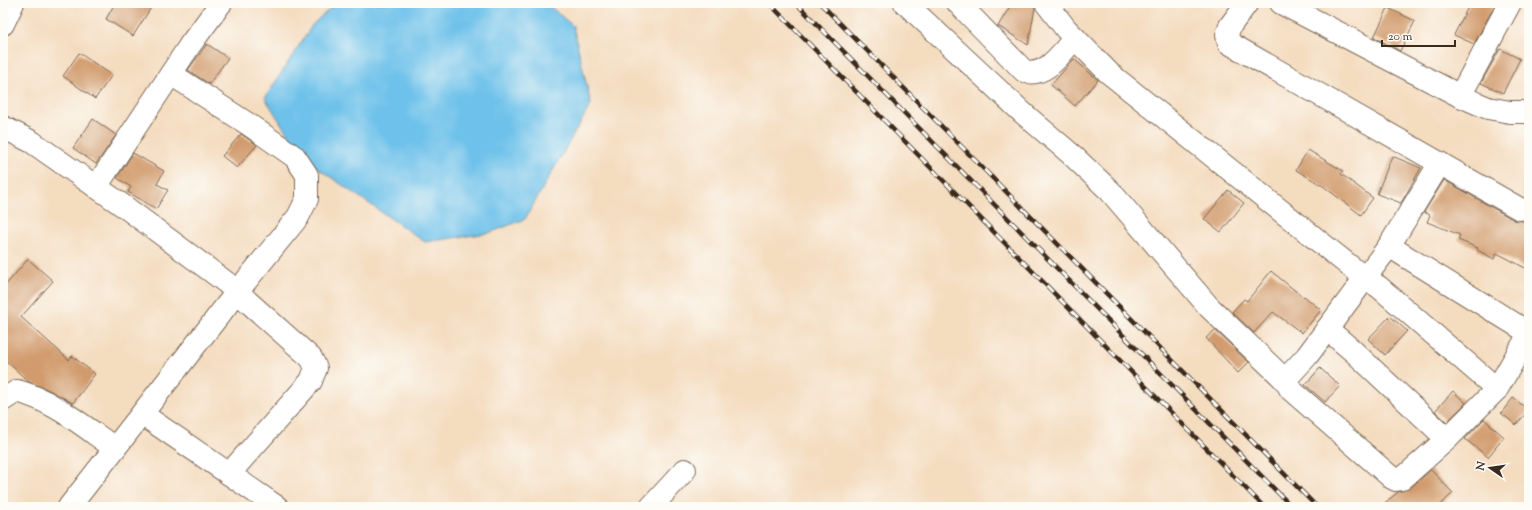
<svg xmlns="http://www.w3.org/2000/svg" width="1532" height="510" font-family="'Sorts Mill Goudy',serif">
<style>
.water{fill:#6dc1ea;stroke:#547684}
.building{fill:#d19b6d}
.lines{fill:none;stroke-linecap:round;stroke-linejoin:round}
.minor-casing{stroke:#7c6856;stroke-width:24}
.minor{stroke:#fff;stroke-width:22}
.rail-casing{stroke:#3b2a1e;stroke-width:4.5}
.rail{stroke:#fdfcf7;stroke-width:3;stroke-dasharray:9;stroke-linecap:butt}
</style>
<rect width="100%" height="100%" fill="#fdfcf7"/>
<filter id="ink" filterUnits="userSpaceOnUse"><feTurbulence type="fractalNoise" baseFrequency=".025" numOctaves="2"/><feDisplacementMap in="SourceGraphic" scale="8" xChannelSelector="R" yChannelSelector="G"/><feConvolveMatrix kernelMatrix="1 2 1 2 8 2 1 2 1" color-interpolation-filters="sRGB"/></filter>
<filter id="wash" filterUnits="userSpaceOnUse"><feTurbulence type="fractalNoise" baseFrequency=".012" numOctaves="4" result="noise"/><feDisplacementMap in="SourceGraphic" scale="16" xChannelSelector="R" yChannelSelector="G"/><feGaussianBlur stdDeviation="0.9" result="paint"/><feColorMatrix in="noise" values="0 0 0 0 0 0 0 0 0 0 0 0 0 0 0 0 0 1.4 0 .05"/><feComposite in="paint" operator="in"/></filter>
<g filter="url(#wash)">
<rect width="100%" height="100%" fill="#f4dcbf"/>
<!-- water -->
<path class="water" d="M336,3H546L573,26L591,104L525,219L489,233L425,242L303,158L265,98L313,24Z"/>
<g id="blocks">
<!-- building -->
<g class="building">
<path d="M115,3H154L133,36L106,19Z"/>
<path d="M1012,3H1034L1035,8L1028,45L998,26Z"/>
<path d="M1470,3H1490L1495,5L1474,44L1454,35Z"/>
<path d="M1388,8L1415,21L1400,51L1374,37Z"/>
<path d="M207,44L228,58L209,84L188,70Z"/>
<path d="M1500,49L1520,59L1503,93L1481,83Z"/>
<path d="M79,53L112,75L95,99L63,76Z"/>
<path d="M1074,59L1098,80L1075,106L1051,85Z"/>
<path d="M93,119L116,135L96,164L73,148Z"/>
<path d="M241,134L257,145L237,168L222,156Z"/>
<path d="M1308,150L1343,171L1341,174L1373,198L1361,215L1323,186L1296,170Z"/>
<path d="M133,153L164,171L157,184L168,190L156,209L128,192L131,187L117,178Z"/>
<path d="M1392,156L1421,168L1401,203L1377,194Z"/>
<path d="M1444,180L1514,220L1523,221L1529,224V270L1497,253L1494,259L1477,250L1478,248L1458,240L1460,235L1427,222L1430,215L1424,212Z"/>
<path d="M1228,190L1244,203L1221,232L1204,219Z"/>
<path d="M28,259L53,281L21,317L69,360L72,356L95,374L73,403L49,390L29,382L3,358V288Z"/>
<path d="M1271,271L1303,297L1304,296L1321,310L1302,333L1273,312L1254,333L1232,312L1244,299L1247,301Z"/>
<path d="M1390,316L1407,331L1385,355L1368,339Z"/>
<path d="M1215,330L1249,362L1238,373L1206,338Z"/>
<path d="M1320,368L1340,386L1325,402L1305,385Z"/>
<path d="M1453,391L1466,403L1447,422L1435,411Z"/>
<path d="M1513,398L1529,410L1516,425L1501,413Z"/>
<path d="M1484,419L1504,437L1488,457L1465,439Z"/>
<path d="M1431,470L1453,493L1438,507H1380L1398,492L1410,488Z"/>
</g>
</g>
</g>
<g filter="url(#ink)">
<use href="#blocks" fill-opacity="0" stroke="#7c6856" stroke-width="1"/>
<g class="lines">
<defs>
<g id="minor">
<path d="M905,3L1024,114L1072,155L1110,191L1209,307L1285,380L1291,390L1392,478L1396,480L1402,479L1447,439L1497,389L1529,334"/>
<path d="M958,3L1024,71C1045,79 1062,52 1075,38"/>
<path d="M1046,3L1066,29L1109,73L1366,279L1379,287L1497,389"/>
<path d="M1247,3L1230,26L1227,35L1229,43L1520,209"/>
<path d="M1281,3L1460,96L1488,108L1510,112H1529"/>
<path d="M3,24L13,3"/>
<path d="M1460,96L1510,3"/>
<path d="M3,127L32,142L125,207L227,283L311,358L316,368L311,381L229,474"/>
<path d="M96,187L190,45L221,3"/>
<path d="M1389,246L1529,333"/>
<path d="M1327,329L1353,351L1447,439"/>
<path d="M1285,380L1307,356L1389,246L1440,163"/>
<path d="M3,400L17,391C53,400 84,427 115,448"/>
<path d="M142,414L277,507"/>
<path d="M69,507L237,292L298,217L307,199V175L295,157L248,124L171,74"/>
<path d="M651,507L685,470"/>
</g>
</defs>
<!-- minor casing -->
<use href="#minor" class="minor-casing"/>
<!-- minor -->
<use href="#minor" class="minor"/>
<defs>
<g id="rail">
<path d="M769,3L1264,507"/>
<path d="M796,3L1292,507"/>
<path d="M820,3L1317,507"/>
</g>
</defs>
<!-- rail casing -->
<use href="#rail" class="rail-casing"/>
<!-- rail -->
<use href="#rail" class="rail"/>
</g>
</g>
<!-- margin -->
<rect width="1532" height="510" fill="none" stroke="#fdfcf7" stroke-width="16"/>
<!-- north arrow -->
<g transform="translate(1490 468) rotate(283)" stroke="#fdfcf7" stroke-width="3" paint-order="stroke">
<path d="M0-3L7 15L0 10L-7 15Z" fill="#3b2a1e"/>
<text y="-6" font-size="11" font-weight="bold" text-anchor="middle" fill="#3b2a1e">N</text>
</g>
<!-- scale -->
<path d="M1382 40v6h73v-6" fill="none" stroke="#3b2a1e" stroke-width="2"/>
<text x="1388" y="40" font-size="12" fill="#3b2a1e" stroke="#fdfcf7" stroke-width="3" paint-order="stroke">20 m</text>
</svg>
